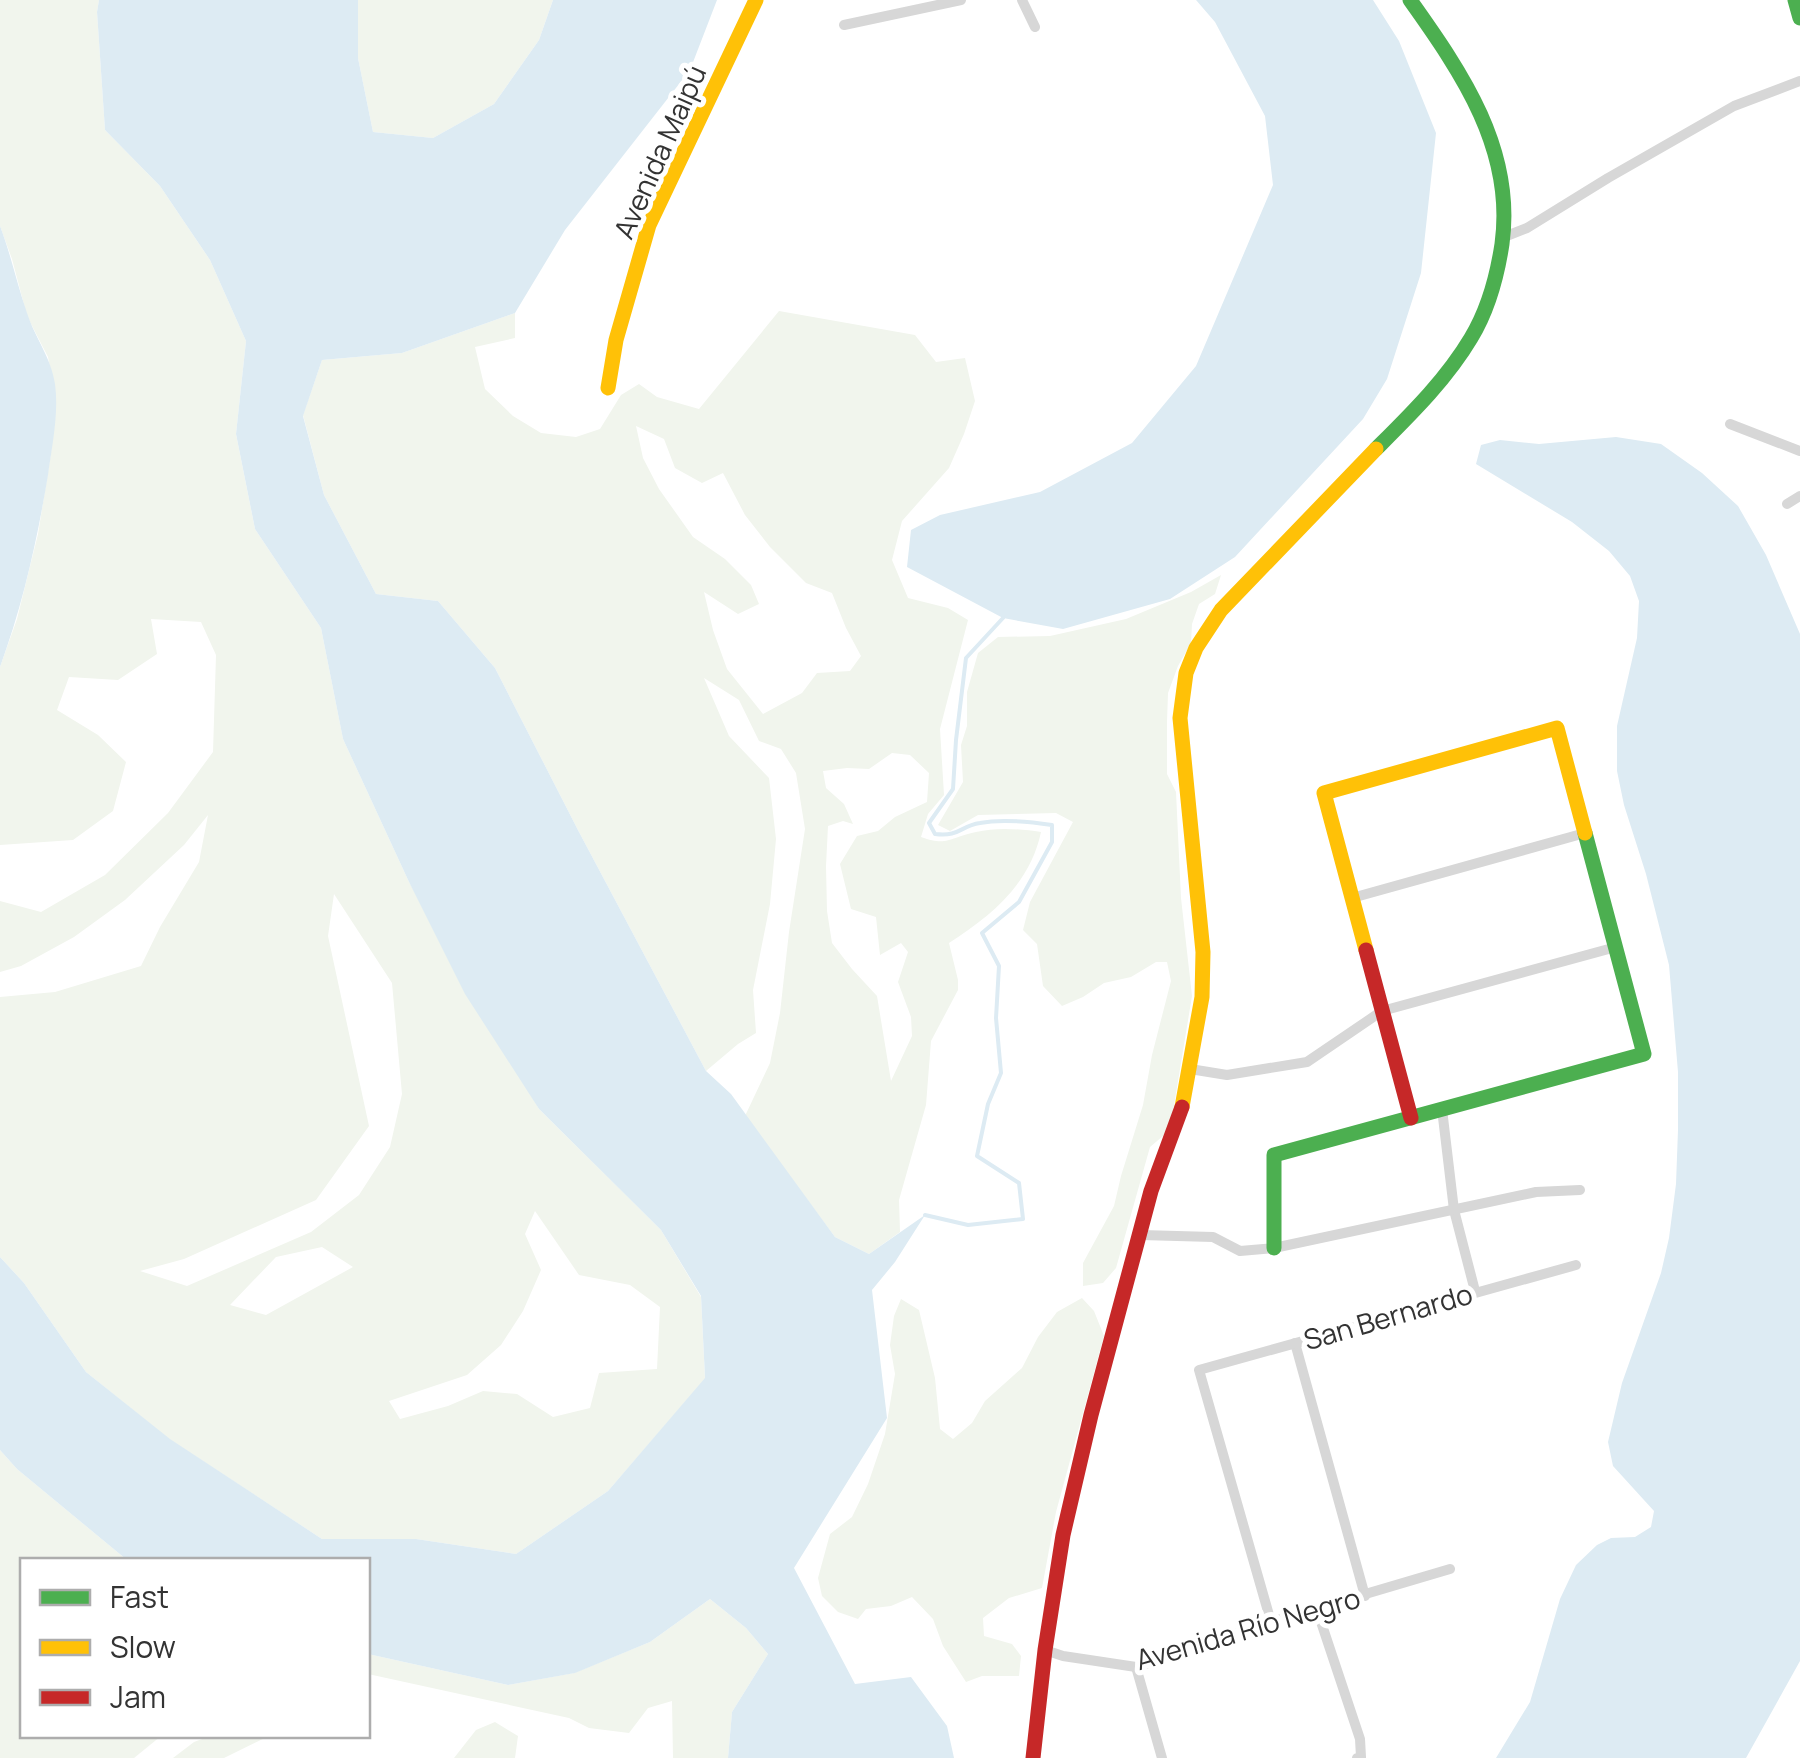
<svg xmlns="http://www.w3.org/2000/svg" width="1800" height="1758" font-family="Manrope,sans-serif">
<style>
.green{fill:#f1f5ed;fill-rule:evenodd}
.water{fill:#ddebf3}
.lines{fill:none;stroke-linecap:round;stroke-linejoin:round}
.stream{stroke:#ddebf3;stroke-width:4}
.street{stroke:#d7d7d7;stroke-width:10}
.fast{stroke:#4caf50;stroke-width:15}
.slow{stroke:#ffc107;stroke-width:15}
.jam{stroke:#c62828;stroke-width:15}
.labels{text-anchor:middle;stroke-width:10;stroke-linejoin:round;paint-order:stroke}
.street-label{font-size:28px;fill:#333;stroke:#fff}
</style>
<rect width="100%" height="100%" fill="#fff"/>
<!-- green -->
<g class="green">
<path d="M0,0H99L97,12L105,130L160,186L210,260L246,341L236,434L255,529L321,628L343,739L409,882L539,1109L661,1230L701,1297L705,1379L608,1491L516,1554L416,1539H322L169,1439L86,1372L24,1283L0,1257V997L55,992L141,966L160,927L199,862L208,815L184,845L125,900L74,937L21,966L0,972V901L41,912L105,875L168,813L213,752L216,655L201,622L151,619L157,654L118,680L69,677L57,710L98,735L126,762L113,811L73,840L0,845V667L17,619L38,534L51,453L56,401L48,357L27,316L12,259L0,226ZM334,894L392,983L402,1094L390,1147L359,1195L311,1232L187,1286L140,1271L184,1259L316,1200L369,1126L328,936ZM535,1211L579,1275L630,1285L660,1307L657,1369L599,1373L590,1408L553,1417L517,1394L483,1391L448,1406L400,1419L389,1401L467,1375L501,1345L523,1311L541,1270L525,1234ZM322,1247L353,1267L266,1315L230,1305L276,1257Z"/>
<path d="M358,0H553L539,40L494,104L433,138L373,132L358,58Z"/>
<path d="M779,311L915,335L936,362L965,358L975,401L964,434L949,468L902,521L892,560L908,598L948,608L968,620L940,729L944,795L928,814L921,837C948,847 950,837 976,832C997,827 1020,829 1041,832C1030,884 992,915 949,943L958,980V990L931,1041L926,1105L899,1200L900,1232L869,1254L835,1237L745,1116L770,1063L780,1013L789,932L805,829L796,773L781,749L759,741L739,700L704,678L729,736L769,778L776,839L770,904L753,990L756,1033L738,1044L706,1071L579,832L495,668L438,601L376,594L324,495L303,415L322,360L402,353L515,313V338L475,347L485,389L513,416L541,433L576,437L600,429L621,395L639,384L657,397L699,409ZM636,426L664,439L675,468L702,483L723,473L745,515L770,547L806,583L832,593L846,628L861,656L850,671L817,673L802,693L763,714L727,669L713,630L704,592L738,614L759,604L751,585L725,559L693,537L659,489L643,458ZM892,753L910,755L929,773L927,802L895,817L878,831L857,836L840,864L851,909L876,917L880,955L901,943L908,952L898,982L911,1017L912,1036L891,1081L877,996L852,969L832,943L827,911L826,866L828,826L843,821L853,824L844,804L826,788L823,771L847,768L869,769Z"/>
<path d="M1221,575L1215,594L1199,604L1192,624L1191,643L1178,666L1168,693L1167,722V774L1176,792L1181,898L1192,996L1170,1130L1150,1147L1116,1268L1103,1283L1083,1286V1263L1114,1206L1121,1176L1143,1105L1152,1055L1171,981L1167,962H1156L1131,977L1104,983L1083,997L1062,1006L1043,986L1037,944L1023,930L1030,902L1073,822L1056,813L978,815L950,831L938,825L963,782L961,745L967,726V692L978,653L998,637L1050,636L1126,619L1191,592Z"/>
<path d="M1082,1298L1094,1311L1104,1336L1056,1512L1042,1588L1009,1598L983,1618L984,1636L1012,1644L1021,1656L1019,1676H982L966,1682L943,1646L933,1619L912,1597L891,1606L866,1609L858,1619L838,1612L822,1596L818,1578L830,1534L852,1517L868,1484L885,1434L895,1374L890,1345L894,1316L901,1299L919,1310L935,1378L940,1429L953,1439L972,1423L985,1401L1022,1368L1038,1337L1057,1312Z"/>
<path d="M0,1450L17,1469L127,1560H22V1736H161L134,1758H0Z"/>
<path d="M710,1599L746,1628L768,1654L732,1712L728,1758H673L672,1701L648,1708L629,1733L589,1728L569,1718L368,1674V1654L508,1685L574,1673L650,1642Z"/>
<path d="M495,1722L518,1736L515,1758H454L476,1730Z"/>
<path d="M210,1736H269L224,1758H173L194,1742Z"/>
</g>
<!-- water -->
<g class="water">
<path d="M99,0H358V58L373,132L433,138L494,104L539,40L553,0H717L690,70L565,230L515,313L402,353L322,360L303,416L324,495L376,594L438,601L495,668L579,832L706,1071L731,1094L835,1237L869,1254L925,1215L895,1262L872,1290L887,1418L794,1568L855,1684L911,1677L947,1726L954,1758H728L732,1712L768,1654L746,1628L710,1599L650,1642L575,1673L508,1685L368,1654V1560H127L17,1469L0,1450V1257L24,1283L86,1372L170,1439L322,1539H416L516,1554L608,1491L705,1378L701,1296L661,1230L539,1109L465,994L409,882L343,739L321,628L255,529L236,434L246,341L210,260L160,186L105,130L97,12Z"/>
<path d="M1196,0H1373L1399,41L1436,133L1421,273L1387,379L1363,419L1235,557L1170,599L1063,629L1003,618L907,567L911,530L940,515L1040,492L1132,443L1196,366L1273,185L1265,116L1215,22Z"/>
<path d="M0,226C11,255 17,284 27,313C35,338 51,357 55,384C59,413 52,446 48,475C37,541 23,604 0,667Z"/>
<path d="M1616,437L1661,444L1702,473L1738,506L1766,555L1800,634V1661L1746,1758H1496L1530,1702L1560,1599L1576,1565L1597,1545L1611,1538L1635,1537L1651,1527L1654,1511L1613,1466L1608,1442L1622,1383L1661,1273L1669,1238L1676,1184L1678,1130V1072L1669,965L1646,874L1624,805L1617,771V726L1637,638L1639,601L1630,576L1609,551L1572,522L1476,464L1481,445L1500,440L1539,444Z"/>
</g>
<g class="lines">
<!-- stream -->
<path class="stream" d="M925,1215L968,1225L1023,1219L1019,1183L977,1156L988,1104L1001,1073L996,1018L999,966L982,933L1019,902L1052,842V825C1032,822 1000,819 980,823C960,826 960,837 935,834L929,823L953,789L956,740L966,658L1003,618"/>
<!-- street -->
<g class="street">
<path d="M1022,0L1035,27"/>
<path d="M844,25L961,0"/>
<path d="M1504,237L1527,228L1608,178L1734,106L1800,81"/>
<path d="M1730,424L1800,451"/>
<path d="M1787,504L1800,496"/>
<path d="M1352,898L1585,833"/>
<path d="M1190,1069L1227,1075L1307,1062L1382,1011L1616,947"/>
<path d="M1442,1109L1454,1210L1475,1291"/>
<path d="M1141,1235L1213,1237L1240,1251L1274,1248L1536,1192L1580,1190"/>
<path d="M1295,1343L1365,1596"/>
<path d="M1317,1610L1360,1739L1361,1757L1357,1758"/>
<path d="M1271,1622L1199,1370L1576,1265"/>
<path d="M1045,1650L1063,1656L1136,1667L1271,1622L1450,1569"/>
<path d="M1136,1667L1162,1758"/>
</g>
<!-- fast -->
<g class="fast">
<path d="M1795,0L1800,18"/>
<path d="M1376,449C1410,415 1446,380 1471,338C1488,310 1497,277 1502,244C1515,150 1462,73 1410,0"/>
<path d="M1274,1248V1155L1644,1054L1585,833"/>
</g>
<!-- slow -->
<g class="slow">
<path d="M608,388L616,340L649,225L756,0"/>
<path d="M1366,950L1324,793L1557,728L1585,833"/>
<path d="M1182,1107L1202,997L1203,952L1180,718L1186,673L1196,648L1221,610L1376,449"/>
</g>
<!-- jam -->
<g class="jam">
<path d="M1366,950L1411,1118"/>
<path d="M1033,1758L1045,1650L1063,1535L1091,1415L1151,1191L1182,1107"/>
</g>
</g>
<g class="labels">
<!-- street labels -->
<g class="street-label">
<text transform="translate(660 152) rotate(-66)" y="10">Avenida Maipú</text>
<text transform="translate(1388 1317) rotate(-16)" y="10">San Bernardo</text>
<text transform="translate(1248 1629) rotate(-16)" y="10">Avenida Río Negro</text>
</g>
</g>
<!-- legend -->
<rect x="20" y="1558" width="350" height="180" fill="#ffffff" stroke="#adadad" stroke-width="2.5"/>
<rect x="40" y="1590" width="50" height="15" fill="#4caf50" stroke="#adadad" stroke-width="2.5"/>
<text x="110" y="1608" font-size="30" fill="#333333">Fast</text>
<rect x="40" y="1640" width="50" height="15" fill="#ffc107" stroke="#adadad" stroke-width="2.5"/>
<text x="110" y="1658" font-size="30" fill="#333333">Slow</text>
<rect x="40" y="1690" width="50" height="15" fill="#c62828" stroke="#adadad" stroke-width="2.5"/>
<text x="110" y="1708" font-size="30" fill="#333333">Jam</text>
</svg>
